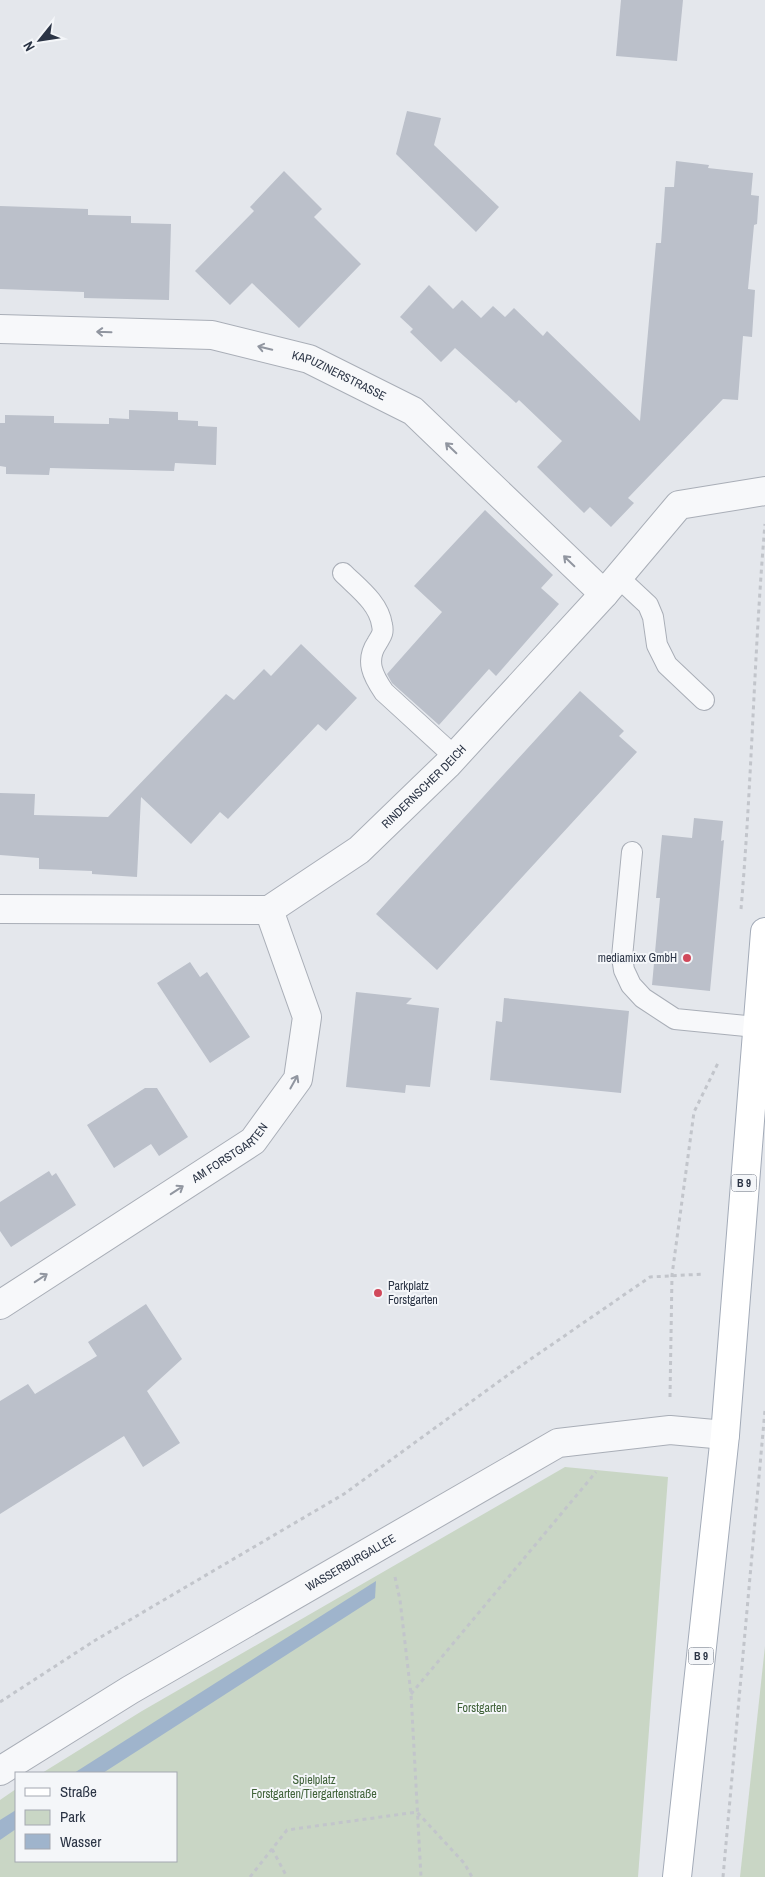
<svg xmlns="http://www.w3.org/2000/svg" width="765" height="1877" font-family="'Archivo Narrow',sans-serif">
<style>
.green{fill:#c9d6c5}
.water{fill:#9fb4cc}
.building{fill:#bbc0ca}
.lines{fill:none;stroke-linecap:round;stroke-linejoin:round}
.service-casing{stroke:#a9aeb7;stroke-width:22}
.minor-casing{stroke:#a9aeb7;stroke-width:30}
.primary-casing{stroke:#a3abb8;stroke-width:30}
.path{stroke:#c2c5cb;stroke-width:3;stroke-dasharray:4 4;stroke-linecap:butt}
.service{stroke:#f7f8fa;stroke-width:20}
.minor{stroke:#f7f8fa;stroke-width:28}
.primary{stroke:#fff;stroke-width:28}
.oneway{stroke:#9196a0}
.poi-dot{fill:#d1495b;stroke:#f4f6f9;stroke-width:2}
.labels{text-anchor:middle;stroke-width:4;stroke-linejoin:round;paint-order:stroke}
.shield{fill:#f4f6f9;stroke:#676e7b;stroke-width:1}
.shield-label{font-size:11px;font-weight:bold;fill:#2b3445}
.street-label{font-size:12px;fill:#2b3445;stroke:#f4f6f9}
.poi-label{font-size:12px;fill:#2b3445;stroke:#f4f6f9;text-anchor:end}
.park-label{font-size:12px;fill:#3f6138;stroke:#f4f6f9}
</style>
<rect width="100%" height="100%" fill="#e4e7ec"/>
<!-- green -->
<g class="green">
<path d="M565,1467L668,1477L638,1877H0V1800L16,1789V1861H176V1773H42L142,1711Z"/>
<path d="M765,1646V1877H740Z"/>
</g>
<!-- water -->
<g class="water">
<path d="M376,1581L375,1598L103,1773H74Z"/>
<path d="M16,1810V1829L0,1840V1820Z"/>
</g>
<!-- building -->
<g class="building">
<path d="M621,0H683L677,61L616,56Z"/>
<path d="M407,111L441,118L434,145L499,207L476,232L396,154Z"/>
<path d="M676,161L709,165L708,168L753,173L751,195L759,196L757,224L754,225L748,289L755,290L752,337L743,336L738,400L723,399L628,498L634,503L611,527L590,507L584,513L537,467L562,441L519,400L516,403L455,348L441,362L410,332L413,329L400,317L429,285L453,309L462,300L481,318L493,306L505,317L514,308L543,336L547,331L640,421L656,243H661L665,187H674Z"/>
<path d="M284,171L322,209L314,217L361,264L299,328L252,283L230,305L195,271L254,211L250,207Z"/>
<path d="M0,206L88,209V215L131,216V223L171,224L169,300L84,298V292L0,289Z"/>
<path d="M129,410L178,412V420L198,421V426L217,427L216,465L175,463L174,471L50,468L49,475L6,474V467L0,466V423H5V415L54,416V423L109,424V418L129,419Z"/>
<path d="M485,510L553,575L541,588L559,604L496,676L489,669L439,725L392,683L387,674L442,612L414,586Z"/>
<path d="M301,644L357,698L326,731L318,724L228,819L220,812L191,844L141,797L137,877L92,874V871L39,869V858L0,855V793L35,794L34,815L108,817L226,694L234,700L264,669L271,676Z"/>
<path d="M580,691L624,731L619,736L637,752L437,970L376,914Z"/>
<path d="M694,818L723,821L721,841L724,840L710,991L652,985L660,898H656L662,835L692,838Z"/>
<path d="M190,962L200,977L207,972L250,1037L210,1063L157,983Z"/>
<path d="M356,992L412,998L406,1004L439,1008L430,1087L406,1085L405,1093L346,1087Z"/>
<path d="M504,998L629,1011L621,1093L490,1080L496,1021L502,1022Z"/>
<path d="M145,1088H157L188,1137L159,1156L151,1144L114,1168L87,1125Z"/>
<path d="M49,1171L52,1176L56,1173L76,1205L11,1247L0,1231V1202Z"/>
<path d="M146,1304L182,1359L147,1391L180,1443L143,1467L124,1436L0,1514V1401L28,1384L35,1394L97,1356L88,1342Z"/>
</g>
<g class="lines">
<defs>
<g id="service">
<path d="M343,573C358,588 379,603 382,625C384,633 381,636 377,643C365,661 373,676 384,692L455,757"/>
<path d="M618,577L648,605L653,617L657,645L667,665L704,700"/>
<path d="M632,852L622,957L624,970L631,985L643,998L675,1019L756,1027"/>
</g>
<g id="minor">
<path id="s1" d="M0,329L212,335L309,359L413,411L604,594"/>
<path id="s2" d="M0,909L269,910L359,850L447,765L604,594L679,505L765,491"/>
<path id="s3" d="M0,1305L253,1141L298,1079L307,1017L269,910"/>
<path id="s4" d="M0,1771L130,1690L558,1443L670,1430L725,1435"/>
</g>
<path id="primary" d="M677,1877L725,1435L765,932"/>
</defs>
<!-- service casing -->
<use href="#service" class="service-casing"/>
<!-- minor casing -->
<use href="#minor" class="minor-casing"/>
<!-- primary casing -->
<use href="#primary" class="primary-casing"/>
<!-- path -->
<g class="path">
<path d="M741,909C752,781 754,652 765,524"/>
<path d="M670,1397L672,1275L694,1112L719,1061"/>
<path d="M395,1577L400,1600L411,1694L421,1877"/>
<path d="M411,1694L596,1472"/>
<path d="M0,1702L94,1641L344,1494L512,1372L650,1277L704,1274"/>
<path d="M272,1849L287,1877"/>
<path d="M250,1877L287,1830L417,1812L464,1863L472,1877"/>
<path d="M723,1877L765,1410"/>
</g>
<!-- service -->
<use href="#service" class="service"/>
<!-- minor -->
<use href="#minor" class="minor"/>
<!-- primary -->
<use href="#primary" class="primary"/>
</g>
<!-- one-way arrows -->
<defs><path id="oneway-shaft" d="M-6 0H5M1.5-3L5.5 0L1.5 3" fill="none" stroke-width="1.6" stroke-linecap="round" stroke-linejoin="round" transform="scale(1.25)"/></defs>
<g class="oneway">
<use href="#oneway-shaft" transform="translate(104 332) rotate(-178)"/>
<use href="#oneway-shaft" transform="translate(265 348) rotate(-166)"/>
<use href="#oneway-shaft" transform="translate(451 448) rotate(-136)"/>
<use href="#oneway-shaft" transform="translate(569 561) rotate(-136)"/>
<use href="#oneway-shaft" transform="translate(294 1082) rotate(-61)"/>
<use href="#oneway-shaft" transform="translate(177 1190) rotate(-33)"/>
<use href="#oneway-shaft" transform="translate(41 1278) rotate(-33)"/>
</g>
<!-- markers -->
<g class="poi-dot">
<circle cx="687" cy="958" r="5"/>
<circle cx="378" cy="1293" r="5"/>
</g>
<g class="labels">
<!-- shield labels -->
<g class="shield">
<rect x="731.5" y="1174.5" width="25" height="17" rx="4"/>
<rect x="688.5" y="1647.5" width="25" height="17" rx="4"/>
</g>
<g class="shield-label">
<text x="744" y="1187">B 9</text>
<text x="701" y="1660">B 9</text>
</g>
<!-- street labels -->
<g class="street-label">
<text dy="4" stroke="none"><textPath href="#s1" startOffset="346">KAPUZINERSTRASSE</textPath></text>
<text dy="4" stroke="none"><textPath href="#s2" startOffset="468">RINDERNSCHER DEICH</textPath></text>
<text dy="4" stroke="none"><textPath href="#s3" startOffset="276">AM FORSTGARTEN</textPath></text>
<text dy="4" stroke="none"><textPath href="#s4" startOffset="408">WASSERBURGALLEE</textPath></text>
</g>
<!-- poi labels -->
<g class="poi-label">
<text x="677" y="962">mediamixx GmbH</text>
<text x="388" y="1290" text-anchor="start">Parkplatz<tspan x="388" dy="14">Forstgarten</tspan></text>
</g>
<!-- park labels -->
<g class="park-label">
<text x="482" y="1712">Forstgarten</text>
<text x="314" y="1784">Spielplatz<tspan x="314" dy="14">Forstgarten/Tiergartenstraße</tspan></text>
</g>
</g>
<!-- legend -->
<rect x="15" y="1772" width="162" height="90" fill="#f4f6f9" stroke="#a4a8b1"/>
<rect x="25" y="1788" width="25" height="8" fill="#ffffff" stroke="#a4a8b1"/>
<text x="60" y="1797" font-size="15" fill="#2b3445">Straße</text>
<rect x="25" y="1810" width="25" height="15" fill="#c9d6c5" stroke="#a4a8b1"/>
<text x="60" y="1822" font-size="15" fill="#2b3445">Park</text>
<rect x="25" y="1834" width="25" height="15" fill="#9fb4cc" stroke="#a4a8b1"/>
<text x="60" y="1847" font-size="15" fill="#2b3445">Wasser</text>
<!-- north arrow -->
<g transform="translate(40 40) rotate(240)" stroke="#f4f6f9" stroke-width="4" paint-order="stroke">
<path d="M0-4L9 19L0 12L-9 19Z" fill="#2b3445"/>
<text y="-8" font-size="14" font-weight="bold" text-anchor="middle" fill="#2b3445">N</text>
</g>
</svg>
